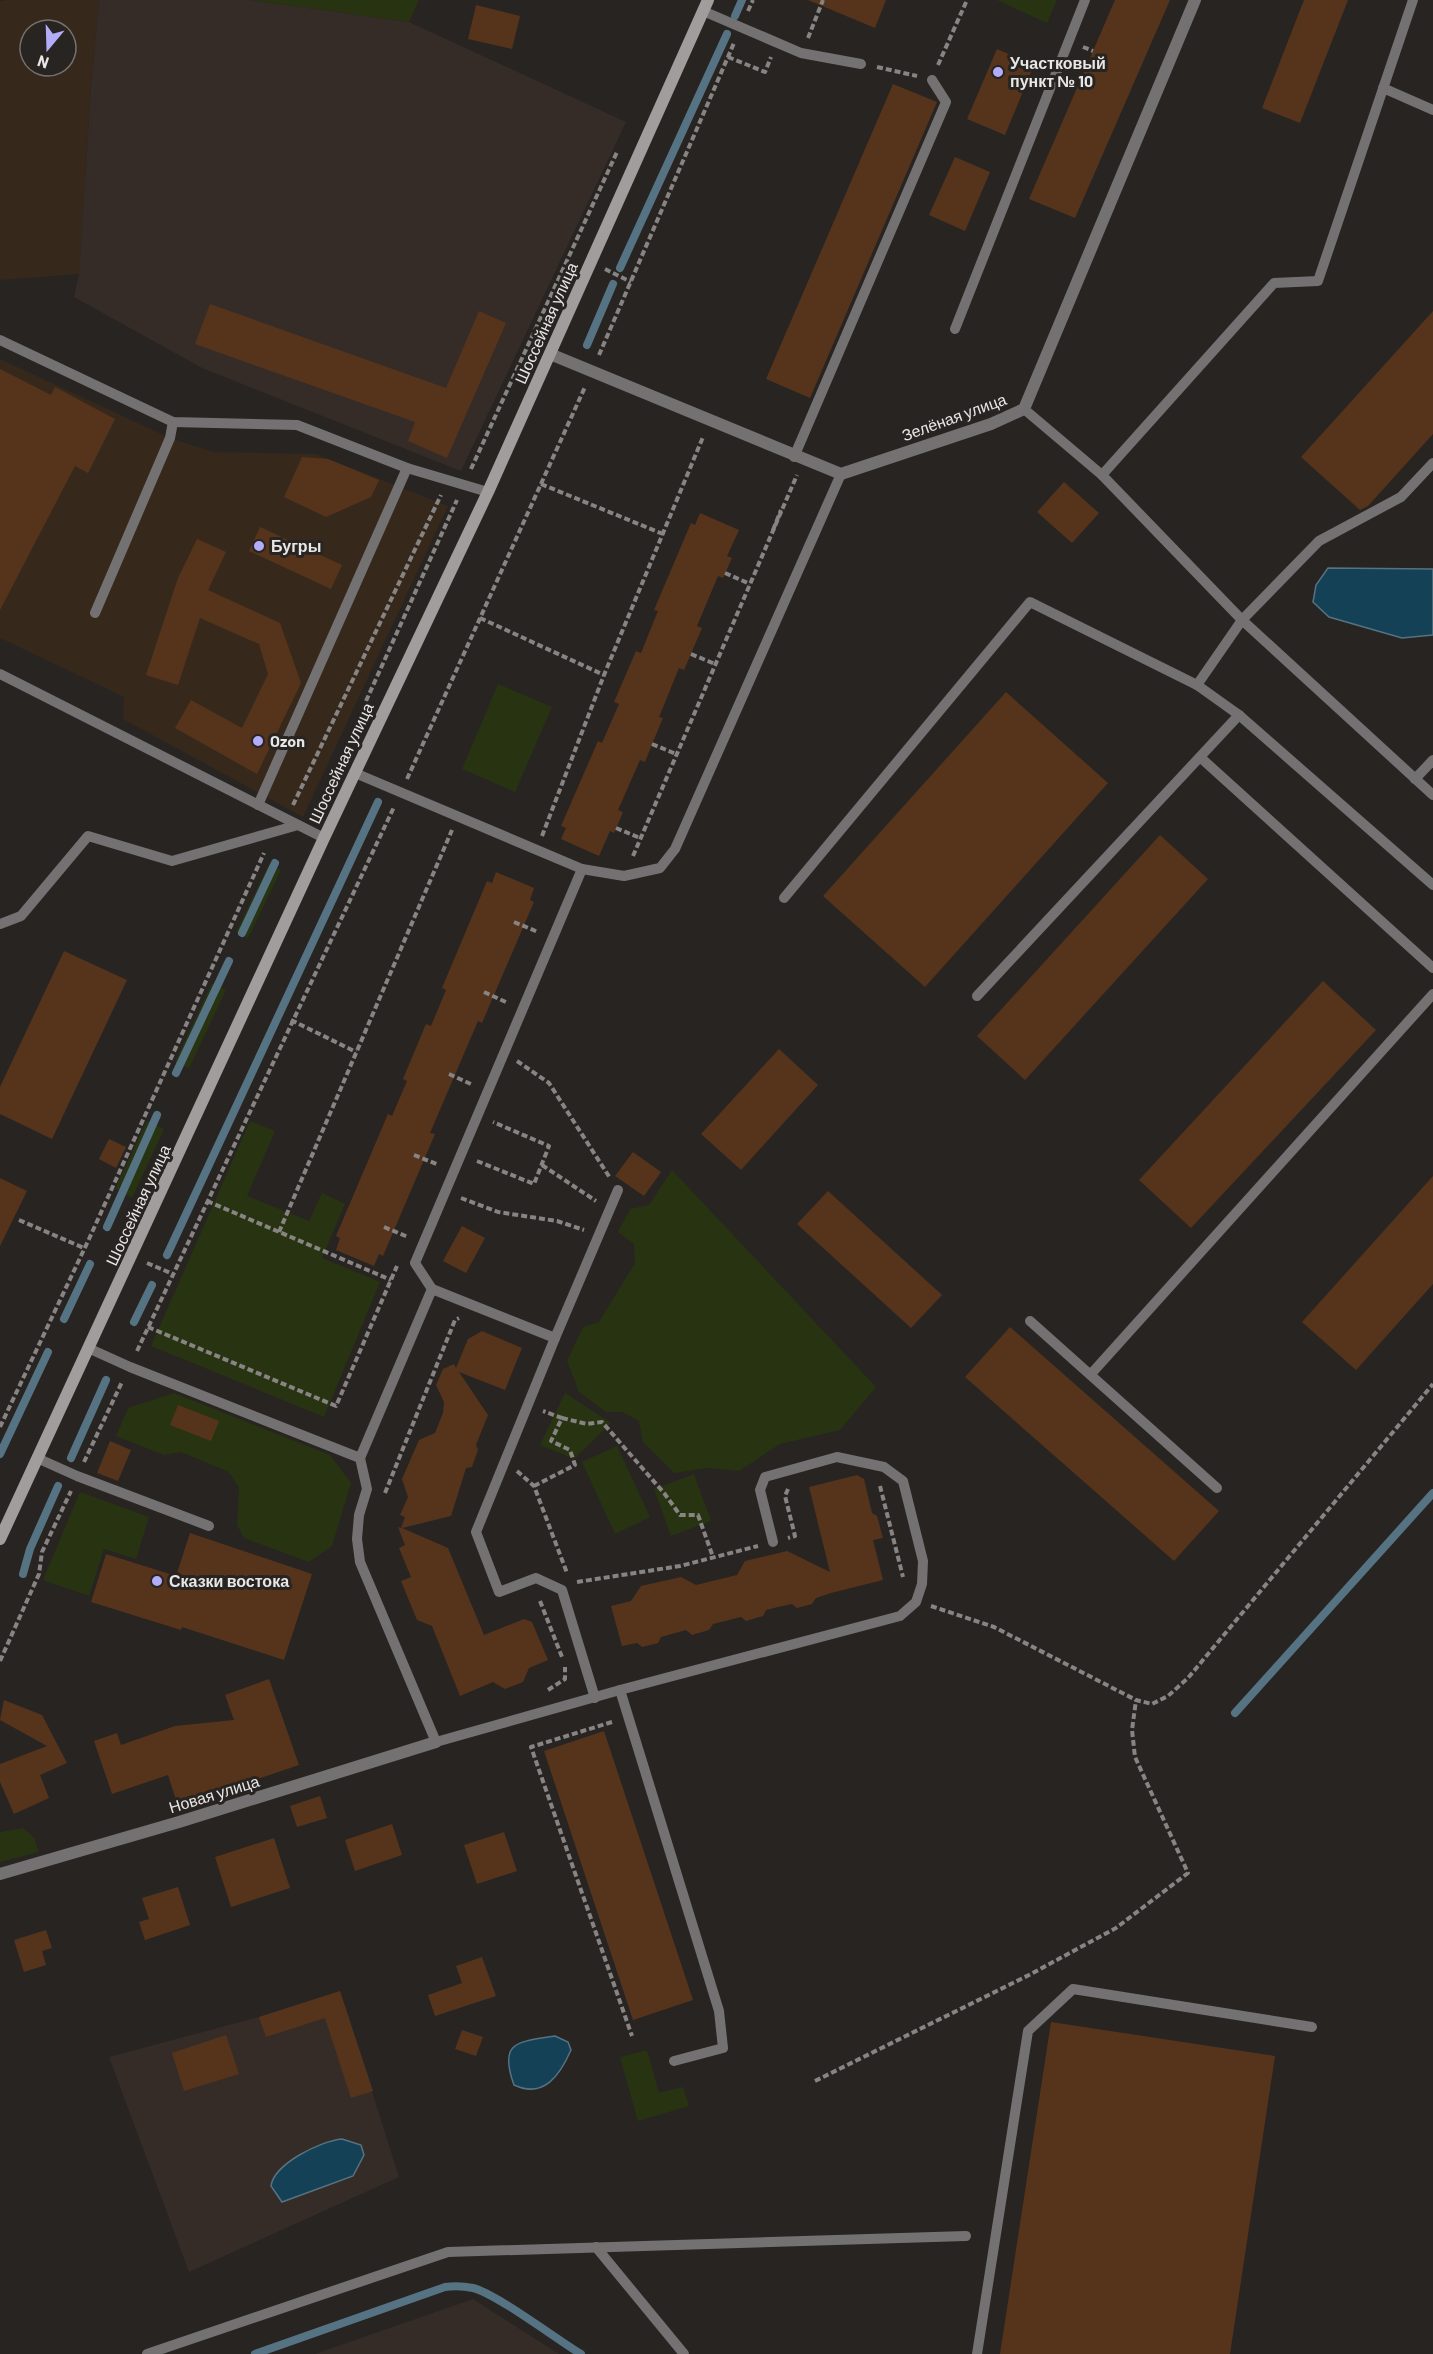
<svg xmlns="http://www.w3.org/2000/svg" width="1433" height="2354" font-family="Barlow,sans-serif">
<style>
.commercial{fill:#36291c;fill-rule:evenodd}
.built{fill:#352c27}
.green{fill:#283411}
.water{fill:#154157;stroke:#557382;stroke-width:1.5}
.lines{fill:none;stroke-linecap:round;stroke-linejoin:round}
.stream{stroke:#557382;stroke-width:8}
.building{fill:#56341c}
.path{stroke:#878483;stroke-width:4;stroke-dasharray:6 3;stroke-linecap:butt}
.lane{stroke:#737171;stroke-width:10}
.street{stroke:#737171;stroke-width:12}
.secondary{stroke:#a09d9c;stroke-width:12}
.poi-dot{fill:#b3adf9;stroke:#272422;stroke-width:2}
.labels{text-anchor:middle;stroke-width:6;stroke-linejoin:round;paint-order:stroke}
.poi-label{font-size:16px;font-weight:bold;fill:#e9e7e6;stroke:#272422;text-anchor:start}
.street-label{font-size:16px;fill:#e9e7e6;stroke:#272422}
</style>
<rect width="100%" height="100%" fill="#272422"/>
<!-- commercial -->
<g class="commercial">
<path d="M7,0H99L91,87L79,274L0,280V1ZM30,30H66V66H30Z"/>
<path d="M0,359L170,438L213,452L316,454L448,506L303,817L123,719L124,697L0,638Z"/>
</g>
<!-- built -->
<g class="built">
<path d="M99,0H250L409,22L626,122L461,471L202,368L74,297L79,274L91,87Z"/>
<path d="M340,1991L399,2177L189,2272L109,2057L259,2017Z"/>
<path d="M473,2299L559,2354H315Z"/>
</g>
<!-- green -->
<g class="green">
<path d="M250,0H419L409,22Z"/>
<path d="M997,0H1057L1047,23Z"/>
<path d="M498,684L552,707L515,792L462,769Z"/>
<path d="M269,864L281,870L248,938L236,932Z"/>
<path d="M212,983L226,990L189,1068L175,1062Z"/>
<path d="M147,1121L164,1129L132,1198L115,1189Z"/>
<path d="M250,1121L275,1131L247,1196L309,1221L322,1193L345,1204L322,1258L380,1282L324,1417L151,1346Z"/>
<path d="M672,1170L876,1387L840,1430L780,1444L739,1471L707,1468L674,1473L643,1442L639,1421L622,1412H606L579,1392L567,1361L583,1327L599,1322L635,1263L634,1244L618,1232L630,1209L649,1205Z"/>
<path d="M174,1393L330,1455L351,1483L332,1546L309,1562L244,1538L237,1525L239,1488L229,1472L181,1452L164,1455L116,1436L128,1408Z"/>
<path d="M565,1393L611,1423L574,1459L540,1445Z"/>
<path d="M617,1446L650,1517L615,1534L582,1462Z"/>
<path d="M694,1474L711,1521L671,1536L654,1489Z"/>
<path d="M80,1492L149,1517L136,1559L104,1549L89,1596L43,1580Z"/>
<path d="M23,1828L34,1838L39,1852L0,1862V1832Z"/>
<path d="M647,2050L659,2093L683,2087L689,2106L638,2121L620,2057Z"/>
</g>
<!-- water -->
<g class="water">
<path d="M1328,568L1433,569V635L1402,638L1329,617L1313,602L1316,585Z"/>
<path d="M555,2036L568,2042L571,2050C560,2075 544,2099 514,2085C498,2041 518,2042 555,2036Z"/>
<path d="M342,2139L361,2145L364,2155L353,2176L282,2202L271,2186C274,2164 320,2141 342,2139Z"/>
</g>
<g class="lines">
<!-- stream -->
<g class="stream">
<path d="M735,16L742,0"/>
<path d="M620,268L727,34"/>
<path d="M587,345L613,284"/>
<path d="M242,933L275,863"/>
<path d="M176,1073L229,961"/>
<path d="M107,1227L157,1115"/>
<path d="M167,1255L378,802"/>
<path d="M64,1319L90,1264"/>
<path d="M134,1322L152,1285"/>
<path d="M0,1454L48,1352"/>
<path d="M71,1458L106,1380"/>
<path d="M23,1574L30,1549L58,1486"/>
<path d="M1235,1713L1433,1493"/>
<path d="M255,2354L445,2287C454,2286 463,2286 473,2288C497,2294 556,2339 581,2354"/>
</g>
</g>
<!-- building -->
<g class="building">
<path d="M808,0H886L875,28Z"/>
<path d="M1115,0H1170L1075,218L1029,199Z"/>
<path d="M1304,0H1348L1300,123L1262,108Z"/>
<path d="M476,5L520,16L512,49L468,39Z"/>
<path d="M997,49L1034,65L1005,135L967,119Z"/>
<path d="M893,84L937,102L810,398L766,379Z"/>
<path d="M955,157L990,172L965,231L929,215Z"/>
<path d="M210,304L446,388L479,311L506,323L447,458L408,441L415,422L195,344Z"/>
<path d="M1433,311V434L1368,506L1360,510L1301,457Z"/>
<path d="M0,369L51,395L55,387L115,419L88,473L75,466L0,610Z"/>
<path d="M302,457L328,459L379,480L371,497L326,517L284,497Z"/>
<path d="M1064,482L1099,513L1072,543L1037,512Z"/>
<path d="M700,513L739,530L727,556L732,558L723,578L718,576L697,626L702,628L684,670L679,668L659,717L663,718L652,744L645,762L640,760L618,810L623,812L614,833L610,831L599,856L561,839L566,828L561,826L598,741L602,743L619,704L614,702L636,651L641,653L658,611L654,610L691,523L695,525Z"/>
<path d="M260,527L342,565L331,589L249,551Z"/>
<path d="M197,539L226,552L208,590L280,623L301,683L257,774L175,728L191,700L242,728L268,674L259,644L200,618L178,685L146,675L178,578Z"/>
<path d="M1006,692L1108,783L925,987L823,896Z"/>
<path d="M1160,835L1208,879L1025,1080L977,1036Z"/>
<path d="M496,872L534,888L530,900L534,902L482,1023L478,1021L430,1133L435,1134L383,1256L379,1254L374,1266L336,1250L340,1238L336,1236L388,1114L392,1116L407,1081L403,1079L426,1024L431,1026L446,990L442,988L487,881L492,883Z"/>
<path d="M64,951L127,980L52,1139L0,1114V1087Z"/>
<path d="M1323,981L1376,1030L1191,1228L1139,1180Z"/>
<path d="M779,1049L818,1085L741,1170L701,1134Z"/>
<path d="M109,1139L126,1147L116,1168L99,1159Z"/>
<path d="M633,1152L661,1172L644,1196L615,1176Z"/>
<path d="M1433,1176V1284L1356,1370L1302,1322Z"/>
<path d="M0,1178L27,1191L0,1246Z"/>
<path d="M828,1191L942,1295L911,1328L797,1224Z"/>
<path d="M462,1226L485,1238L466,1273L443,1261Z"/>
<path d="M1010,1327L1219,1511L1174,1561L965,1377Z"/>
<path d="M482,1331L522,1348L505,1390L459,1372L488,1415L476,1445L478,1450L472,1467L466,1468L451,1516L402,1528L448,1548L484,1635L524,1619L532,1622L548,1660L529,1668L523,1682L505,1689L493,1682L460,1696L432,1626L417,1620L401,1581L411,1577L399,1548L405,1545L398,1527L401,1528L405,1517L400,1515L408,1497L402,1479L419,1440L435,1433L443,1413L444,1402L436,1385L443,1369L454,1364L456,1368L468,1339Z"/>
<path d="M178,1405L219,1421L211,1441L170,1425Z"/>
<path d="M110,1441L131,1450L118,1481L97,1473Z"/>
<path d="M857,1475L864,1479L872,1513L877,1516L883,1538L873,1540L883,1580L831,1593L816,1598L812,1604L797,1608L792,1604L778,1607L766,1610L763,1616L746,1621L741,1617L713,1624L709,1630L692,1635L686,1630L661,1637L658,1643L642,1647L637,1643L622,1646L611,1606L631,1601L641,1586L681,1577L696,1585L737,1575L745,1561L787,1551L830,1572L809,1487Z"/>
<path d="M190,1533L312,1574L284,1660L182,1627L181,1630L91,1602L106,1554L176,1576Z"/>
<path d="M269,1679L299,1765L178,1806L168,1775L112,1794L94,1741L117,1733L121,1745L175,1726L234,1720L225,1695Z"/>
<path d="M4,1700L42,1715L67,1763L40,1775L49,1798L14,1814L0,1782V1764L47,1746L0,1720Z"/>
<path d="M604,1731L693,2000L633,2020L544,1751Z"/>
<path d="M320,1796L327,1818L297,1827L290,1806Z"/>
<path d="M392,1824L402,1855L355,1871L345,1840Z"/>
<path d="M504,1832L517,1871L477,1884L464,1845Z"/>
<path d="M274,1838L290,1888L231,1907L215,1857Z"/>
<path d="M178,1887L190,1925L145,1940L139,1922L149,1919L142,1898Z"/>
<path d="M46,1930L52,1948L42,1951L46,1965L24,1972L14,1940Z"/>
<path d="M482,1957L496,1996L435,2016L428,1995L462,1983L456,1966Z"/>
<path d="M340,1991L373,2091L351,2098L325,2018L266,2037L259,2017Z"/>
<path d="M1051,2022L1275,2056L1230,2354H1000Z"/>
<path d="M462,2030L483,2037L476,2056L455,2049Z"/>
<path d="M226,2035L239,2074L184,2091L172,2053Z"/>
</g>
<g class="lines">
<!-- path -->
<g class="path">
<path d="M748,11L753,0"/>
<path d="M808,38L823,0"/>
<path d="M1083,47L1093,51"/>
<path d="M728,57L765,72L771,57"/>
<path d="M938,65L967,0"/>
<path d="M877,67L917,76"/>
<path d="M605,269L631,282"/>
<path d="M599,355L734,43"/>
<path d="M471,469L617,152"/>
<path d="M541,484L663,534"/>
<path d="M773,530L781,510"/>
<path d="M725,573L750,584"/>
<path d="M480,618L604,675"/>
<path d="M691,654L715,664"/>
<path d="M366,701L457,500"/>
<path d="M652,744L676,754"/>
<path d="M407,779L585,387"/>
<path d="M293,805L441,495"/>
<path d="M616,828L640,838"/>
<path d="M542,836L604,675L703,437"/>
<path d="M633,856L797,475"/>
<path d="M514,922L538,932"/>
<path d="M484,992L508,1003"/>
<path d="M291,1020L356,1052"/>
<path d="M517,1061L549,1083L610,1178"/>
<path d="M449,1074L473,1085"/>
<path d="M414,1155L439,1165"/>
<path d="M477,1161L534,1184L549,1146L493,1122"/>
<path d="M542,1165L596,1201"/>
<path d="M461,1198L498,1212L557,1221L584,1230"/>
<path d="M207,1201L391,1280"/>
<path d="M19,1220L84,1248"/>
<path d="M384,1227L408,1237"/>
<path d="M279,1232L452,830"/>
<path d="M147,1263L173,1274"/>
<path d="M148,1327L336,1406L397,1266"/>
<path d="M137,1351L394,807"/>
<path d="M562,1418L587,1424L602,1422L664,1493L680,1515H698L713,1557"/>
<path d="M0,1427L89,1239L264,853"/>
<path d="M84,1462L122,1382"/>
<path d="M517,1471L534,1486L567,1573"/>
<path d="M534,1486L575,1465L570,1450L551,1441L562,1418L543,1411"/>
<path d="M880,1486L903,1577"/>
<path d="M788,1489L785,1496L795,1536L788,1538"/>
<path d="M385,1493L455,1320L459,1318"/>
<path d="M577,1582L680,1566L758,1546"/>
<path d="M540,1601L562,1657"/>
<path d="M931,1606L994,1627L1136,1700L1152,1704L1168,1696L1188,1678L1433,1384"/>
<path d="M0,1661L39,1574L42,1552L71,1491"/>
<path d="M548,1690L565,1679V1667"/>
<path d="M612,1722L531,1747L632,2036"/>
<path d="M815,2081L1029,1975L1116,1928L1188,1873L1135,1757L1132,1730L1136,1700"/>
</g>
<!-- lane -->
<g class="lane">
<path d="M703,11L801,53L861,64"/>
<path d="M1383,88L1433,110"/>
<path d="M955,329L1085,0"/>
<path d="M0,340L173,422L297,425L407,468L488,492"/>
<path d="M794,457L946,102L932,80"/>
<path d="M1433,463L1401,497L1319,541L1242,620L1433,795"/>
<path d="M1102,475L1274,283L1318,281L1413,0"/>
<path d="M95,613L170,438L173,422"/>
<path d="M0,674L324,838"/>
<path d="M1197,685L1239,715L1433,885"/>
<path d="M1201,758L1433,968"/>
<path d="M355,773L582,869L624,876L660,868L675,849L841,474"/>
<path d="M1415,779L1433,760"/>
<path d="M258,805L407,468"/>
<path d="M784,898L1030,602L1197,685L1242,620L1102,475L1024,409"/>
<path d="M0,924L21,916L88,836L172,861L298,825"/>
<path d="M977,996L1239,715"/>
<path d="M432,1289L415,1263L582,869"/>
<path d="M1030,1321L1217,1488"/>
<path d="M555,1338L618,1190"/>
<path d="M88,1348L130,1367L360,1458L367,1489L359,1515L357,1539L360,1562L436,1742L620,1690L900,1616L916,1602L922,1584L923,1561L903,1481L884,1467L837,1457L765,1477L760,1490L773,1542"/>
<path d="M1091,1374L1433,994"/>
<path d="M37,1458L77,1476L209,1526"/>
<path d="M360,1458L432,1289L555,1338L476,1532L499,1592L536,1578L562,1590L595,1698"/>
<path d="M620,1690L719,2011L723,2048L674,2061"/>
<path d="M596,2247L684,2354"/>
<path d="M147,2354L448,2252L966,2236"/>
<path d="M977,2354L1028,2031L1073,1989L1312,2027"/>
</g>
<!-- street -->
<g class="street">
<path d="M550,354L841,474L991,424L1024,409L1195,0"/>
<path d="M0,1874L179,1822L436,1742"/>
</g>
<!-- secondary -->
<path class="secondary" d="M0,1539L324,838L488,492L708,0"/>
</g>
<!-- markers -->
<g class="poi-dot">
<circle cx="998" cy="72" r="6"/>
<circle cx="259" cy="546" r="6"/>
<circle cx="258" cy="741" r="6"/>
<circle cx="157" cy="1581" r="6"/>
</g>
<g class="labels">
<!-- poi labels -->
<g class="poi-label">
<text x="1010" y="69">Участковый<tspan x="1010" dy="18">пункт № 10</tspan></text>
<text x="271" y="552">Бугры</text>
<text x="270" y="747">Ozon</text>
<text x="169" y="1587">Сказки востока</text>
</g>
<!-- street labels -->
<g class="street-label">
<text transform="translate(546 323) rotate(-66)" y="6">Шоссейная улица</text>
<text transform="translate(954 417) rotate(-20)" y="6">Зелёная улица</text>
<text transform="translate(341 763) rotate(-65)" y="6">Шоссейная улица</text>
<text transform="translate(138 1205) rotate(-65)" y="6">Шоссейная улица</text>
<text transform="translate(214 1794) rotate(-17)" y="6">Новая улица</text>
</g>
</g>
<!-- north arrow -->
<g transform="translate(48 48) rotate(199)"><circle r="28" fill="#272422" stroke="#757270" stroke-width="1.5"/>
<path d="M0-4.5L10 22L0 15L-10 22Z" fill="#b3adf9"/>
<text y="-9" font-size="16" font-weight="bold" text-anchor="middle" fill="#e9e7e6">N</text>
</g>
</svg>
